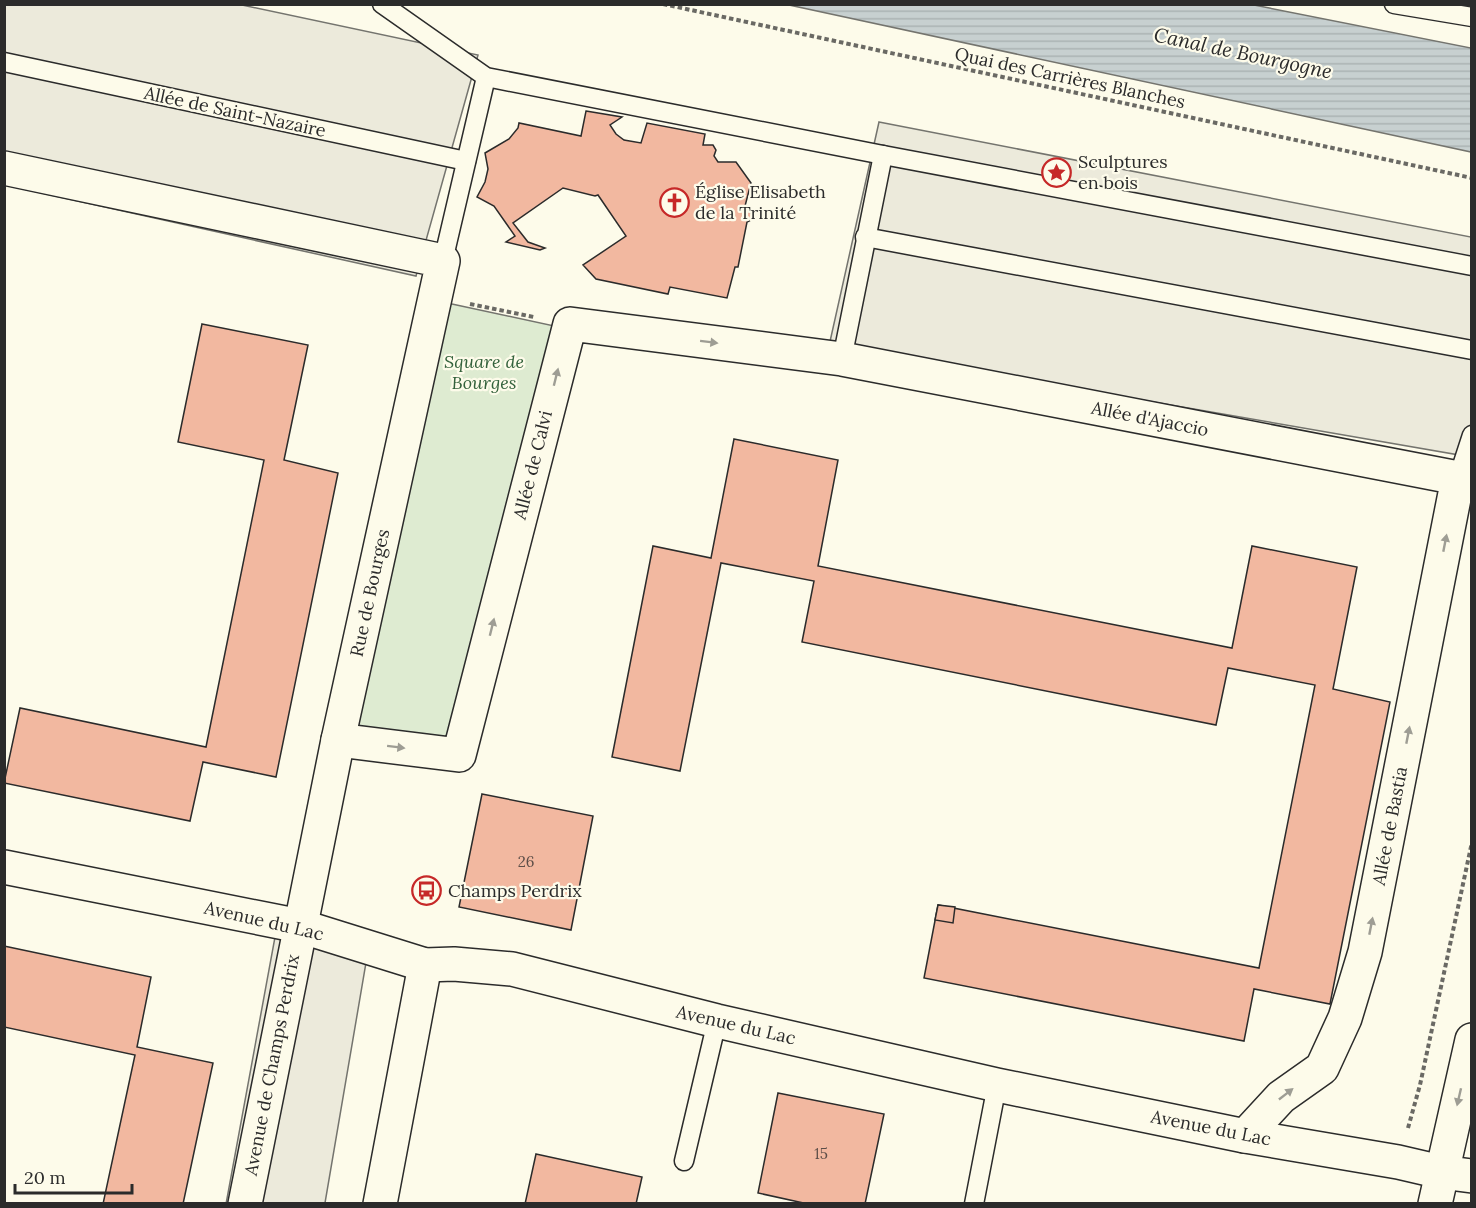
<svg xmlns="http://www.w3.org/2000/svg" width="1476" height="1208" font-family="Lora,serif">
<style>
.park{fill:#deebd1;stroke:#74746e;stroke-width:1.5}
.parking{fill:#eceadb;stroke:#74746e;stroke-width:1.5}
.water{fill:url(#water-rules);stroke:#74746e;stroke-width:1.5}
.building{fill:#f2b8a0;stroke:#2b2b2b;stroke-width:1.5}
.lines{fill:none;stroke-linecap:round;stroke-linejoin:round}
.service-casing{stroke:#2b2b2b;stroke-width:21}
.minor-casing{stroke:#2b2b2b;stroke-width:36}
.secondary-casing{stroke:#2b2b2b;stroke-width:36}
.path{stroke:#6a6964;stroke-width:4;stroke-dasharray:4.5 3;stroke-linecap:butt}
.service{stroke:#fdfbea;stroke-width:18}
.minor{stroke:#fdfbea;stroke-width:33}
.secondary{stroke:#fdfbea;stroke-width:33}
.oneway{fill:#9e9d94}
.labels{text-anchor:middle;stroke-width:4.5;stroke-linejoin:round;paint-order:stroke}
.number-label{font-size:15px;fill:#5d4e48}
.street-label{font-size:18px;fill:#2b2b2b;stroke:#fdfbea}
.poi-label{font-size:18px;fill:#2b2b2b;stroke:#fdfbea;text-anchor:start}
.park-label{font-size:18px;font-style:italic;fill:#34623c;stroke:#fdfbea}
.water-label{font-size:20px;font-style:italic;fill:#2b2b2b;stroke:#fdfbea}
</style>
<defs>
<pattern id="water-rules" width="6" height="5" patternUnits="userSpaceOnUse" patternTransform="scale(1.5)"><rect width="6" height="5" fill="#c7d0d0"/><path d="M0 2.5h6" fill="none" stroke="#abb3b3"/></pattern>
</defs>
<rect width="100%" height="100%" fill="#fdfbea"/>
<!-- park -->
<path class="park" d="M438,301L559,327L448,742L346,734Z"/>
<!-- parking -->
<g class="parking">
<path d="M5,5H242L478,55L416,276L5,185Z"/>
<path d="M879,122L1471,237V457L829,346Z"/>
<path d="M275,937L368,951L325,1203L226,1204Z"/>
</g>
<!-- water -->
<path class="water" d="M789,5H1254L1471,48V152Z"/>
<!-- building -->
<g class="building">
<path d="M586,111L622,117L610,125L616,134L624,140L641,143L647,123L705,134L703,145H713L716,150L714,156L718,162H736L751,183L745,206L755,218L747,222L738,267H735L727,298L670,287L668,294L596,279L583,265L626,236L598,195L595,196L563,188L513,223L528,242L545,248L540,250L506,242L515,236L494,206L477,197L485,182L488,169L485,153L509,139L518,128L519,123L581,136Z"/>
<path d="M202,324L308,345L284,460L338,473L276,777L203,762L190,821L4,783L20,708L206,747L264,460L178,442Z"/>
<path d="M734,439L838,460L818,566L1232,648L1252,546L1357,567L1333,689L1390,702L1330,1004L1254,989L1244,1041L924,978L938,905L1259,968L1315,685L1228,668L1216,725L802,642L814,581L721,563L680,771L612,757L653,546L711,558Z"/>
<path d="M482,794L593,816L571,930L459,907Z"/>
<path d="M938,905L955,907L953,923L935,920Z"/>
<path d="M4,946L151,977L137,1047L213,1063L183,1204H103L135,1055L4,1027Z"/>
<path d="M778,1093L884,1114L865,1204H808L758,1193Z"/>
<path d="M536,1154L642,1177L636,1204H525Z"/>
</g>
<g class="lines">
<defs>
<g id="service">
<path d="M382,4L486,77L883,155L1472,266"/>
<path d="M1394,4L1472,17"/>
<path d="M4,62L466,161"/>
<path d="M865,237L1472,350"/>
<path d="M443,261L486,77"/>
<path d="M842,359L883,155"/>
<path d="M1458,478L1472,435"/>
<path d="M684,1161L717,1021"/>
<path d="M974,1204L997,1085"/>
</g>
<g id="minor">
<path d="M4,168L443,261L338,740L245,1204"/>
<path d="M338,740L459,755L570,324L842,359L1458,478L1365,952L1345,1018L1322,1068L1281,1097L1245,1136"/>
<path d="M4,867L300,926L425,965L454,964L512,969L717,1021L997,1085L1245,1136L1398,1162L1441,1172L1472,1176"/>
<path d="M380,1204L425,965"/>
</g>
<path id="secondary" d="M1435,1204L1472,1040"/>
</defs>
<!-- service casing -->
<use href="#service" class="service-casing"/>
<!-- minor casing -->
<use href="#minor" class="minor-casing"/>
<!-- secondary casing -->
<use href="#secondary" class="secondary-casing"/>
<!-- path -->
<g class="path">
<path d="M663,4L1472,178"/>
<path d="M470,304L534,317"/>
<path d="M1408,1128L1420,1085L1472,842"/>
</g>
<!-- service -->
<use href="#service" class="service"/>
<!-- minor -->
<use href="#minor" class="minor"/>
<!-- secondary -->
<use href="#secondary" class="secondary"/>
</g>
<!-- one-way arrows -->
<defs><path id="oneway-solid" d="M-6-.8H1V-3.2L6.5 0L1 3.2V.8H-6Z" transform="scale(1.5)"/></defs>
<g class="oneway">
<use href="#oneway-solid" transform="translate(709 342) rotate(7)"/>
<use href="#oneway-solid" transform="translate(556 377) rotate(-76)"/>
<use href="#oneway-solid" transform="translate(1445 543) rotate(-79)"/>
<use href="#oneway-solid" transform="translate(492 627) rotate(-76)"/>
<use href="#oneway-solid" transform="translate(1408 735) rotate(-79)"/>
<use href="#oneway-solid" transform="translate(396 747) rotate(7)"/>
<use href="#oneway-solid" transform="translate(1371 926) rotate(-79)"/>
<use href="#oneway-solid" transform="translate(1286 1094) rotate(-38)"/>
<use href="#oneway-solid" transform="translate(1459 1097) rotate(103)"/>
</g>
<!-- icons -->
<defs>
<symbol id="sight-ring" viewBox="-11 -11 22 22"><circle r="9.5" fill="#fdfbea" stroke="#c62828" stroke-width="1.5"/><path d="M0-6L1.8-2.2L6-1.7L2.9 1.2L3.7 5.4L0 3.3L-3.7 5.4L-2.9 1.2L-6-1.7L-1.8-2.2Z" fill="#c62828"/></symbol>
<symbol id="church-ring" viewBox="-11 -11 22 22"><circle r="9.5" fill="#fdfbea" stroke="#c62828" stroke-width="1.5"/><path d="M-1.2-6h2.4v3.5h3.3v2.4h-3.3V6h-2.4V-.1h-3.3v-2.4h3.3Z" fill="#c62828"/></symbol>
<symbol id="bus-ring" viewBox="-11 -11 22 22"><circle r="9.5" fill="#fdfbea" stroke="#c62828" stroke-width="1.5"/><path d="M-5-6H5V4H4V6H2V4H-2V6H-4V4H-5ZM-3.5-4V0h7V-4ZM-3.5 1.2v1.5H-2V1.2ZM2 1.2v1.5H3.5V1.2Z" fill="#c62828"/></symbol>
</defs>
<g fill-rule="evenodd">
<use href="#sight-ring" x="1040" y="156" width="33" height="33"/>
<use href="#church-ring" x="658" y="186" width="33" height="33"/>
<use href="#bus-ring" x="410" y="874" width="33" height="33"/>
</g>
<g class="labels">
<!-- number labels -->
<g class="number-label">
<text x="526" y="867">26</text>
<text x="821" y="1159">15</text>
</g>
<!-- street labels -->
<g class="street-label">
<text transform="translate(1070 78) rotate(12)" y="6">Quai des Carrières Blanches</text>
<text transform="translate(235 112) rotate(12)" y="6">Allée de Saint-Nazaire</text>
<text transform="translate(1150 419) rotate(11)" y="6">Allée d'Ajaccio</text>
<text transform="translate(533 465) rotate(-76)" y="6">Allée de Calvi</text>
<text transform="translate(370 593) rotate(-78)" y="6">Rue de Bourges</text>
<text transform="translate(1390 826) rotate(-79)" y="6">Allée de Bastia</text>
<text transform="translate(264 921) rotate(13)" y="6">Avenue du Lac</text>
<text transform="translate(736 1025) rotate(13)" y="6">Avenue du Lac</text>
<text transform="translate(272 1065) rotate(-79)" y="6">Avenue de Champs Perdrix</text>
<text transform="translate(1211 1128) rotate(11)" y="6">Avenue du Lac</text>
</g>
<!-- poi labels -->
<g class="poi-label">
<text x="1078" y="168">Sculptures<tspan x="1078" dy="21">en bois</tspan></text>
<text x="695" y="198">Église Elisabeth<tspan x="695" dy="21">de la Trinité</tspan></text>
<text x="448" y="897">Champs Perdrix</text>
</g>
<!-- park labels -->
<g class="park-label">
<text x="484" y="368">Square de<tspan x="484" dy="21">Bourges</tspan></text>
</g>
<!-- water labels -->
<g class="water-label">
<text transform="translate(1243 53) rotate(12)" y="7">Canal de Bourgogne</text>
</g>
</g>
<!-- border -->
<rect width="1476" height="1208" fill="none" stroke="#2b2b2b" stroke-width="12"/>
<!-- scale -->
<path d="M15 1184v9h117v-9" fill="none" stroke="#2b2b2b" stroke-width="3"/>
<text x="24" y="1184" font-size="18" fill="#2b2b2b" stroke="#fdfbea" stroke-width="4.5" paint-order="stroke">20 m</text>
</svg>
